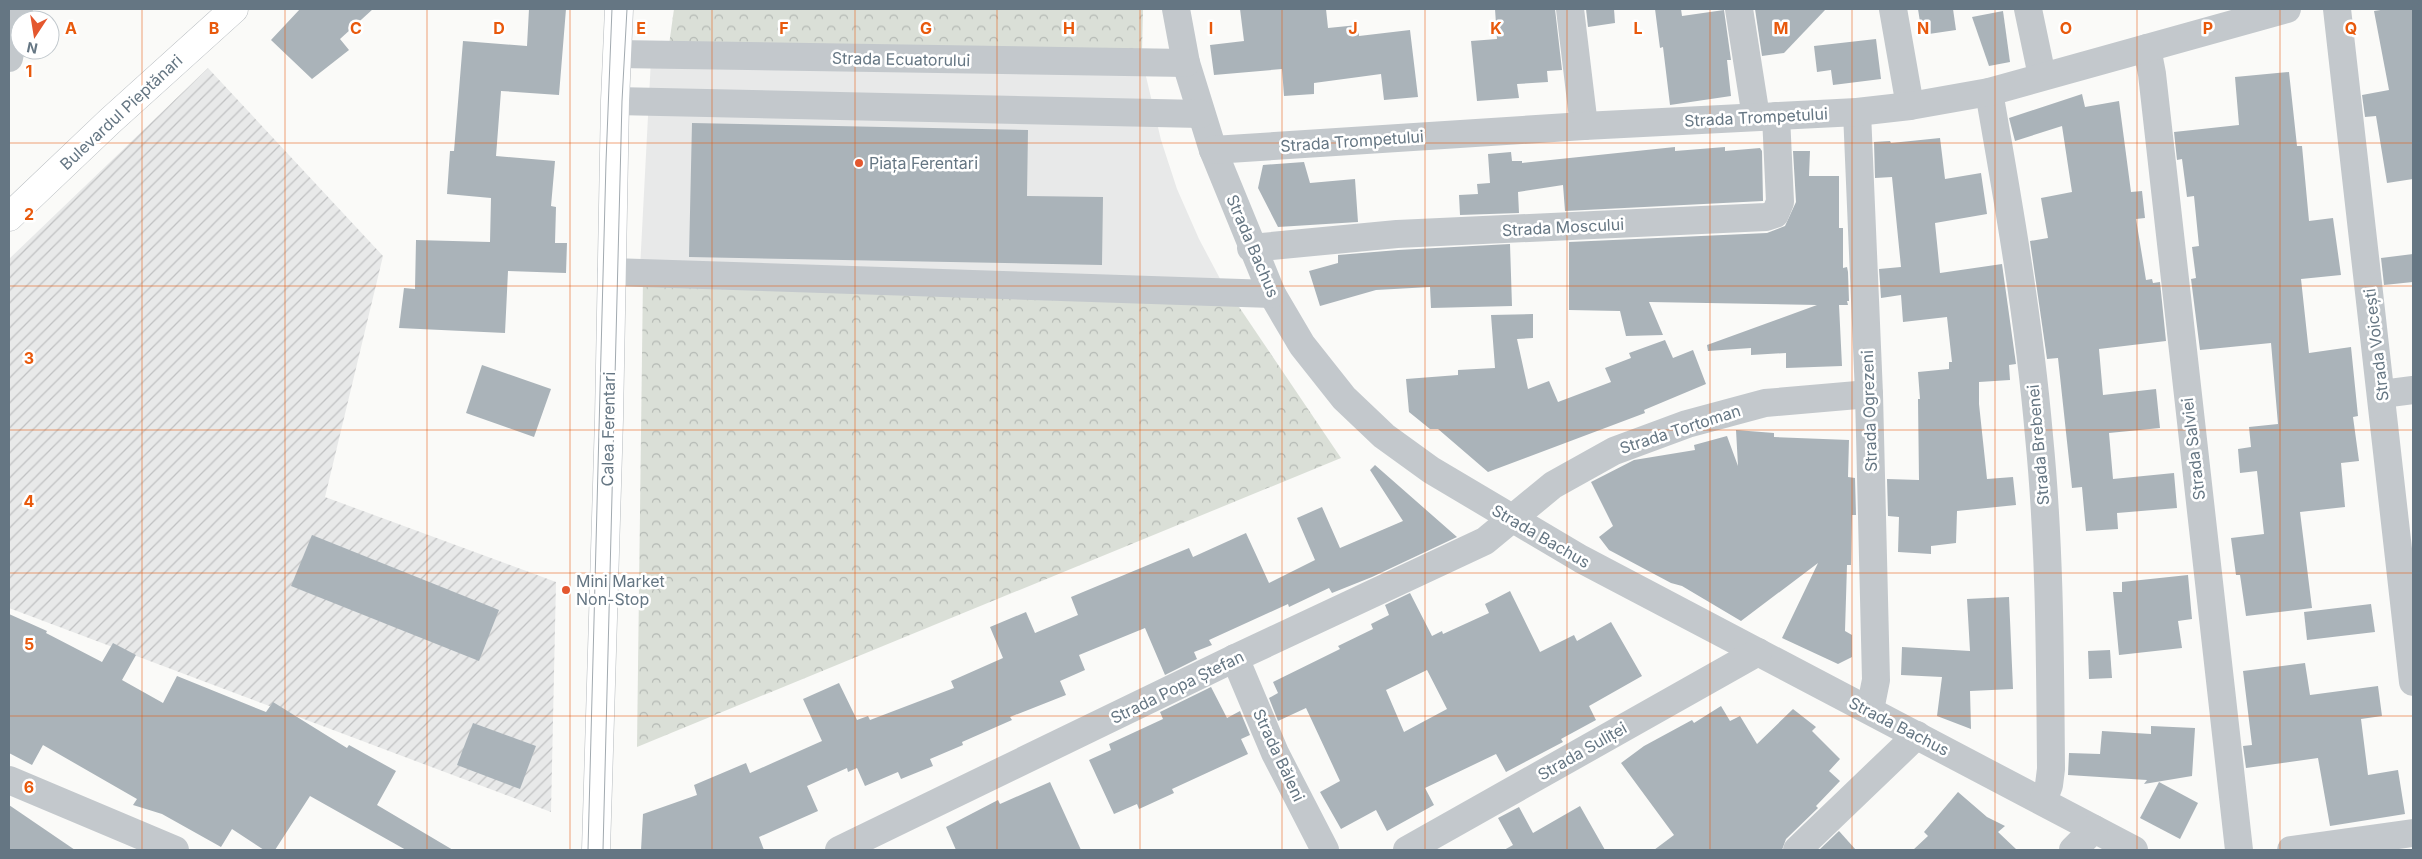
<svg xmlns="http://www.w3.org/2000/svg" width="2422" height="859" font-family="Inter,sans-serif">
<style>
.built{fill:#e8e9e9}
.industrial{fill:url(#industrial-furrows)}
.park{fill:url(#park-crowns)}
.building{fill:#aab3b9;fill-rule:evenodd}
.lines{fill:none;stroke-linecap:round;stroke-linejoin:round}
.major-casing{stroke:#b5babe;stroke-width:29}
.minor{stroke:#c3c8cc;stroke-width:28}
.major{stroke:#fff;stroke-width:28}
.tram{stroke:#a2aab0;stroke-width:1}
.grid{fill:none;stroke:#e8590c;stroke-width:1;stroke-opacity:0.55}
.poi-dot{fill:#e4572e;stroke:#fff;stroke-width:2}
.labels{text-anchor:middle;stroke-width:5;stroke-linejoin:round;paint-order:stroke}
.street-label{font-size:16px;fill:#657683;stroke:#fff}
.poi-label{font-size:16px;fill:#657683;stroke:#fff;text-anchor:start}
.grid-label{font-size:16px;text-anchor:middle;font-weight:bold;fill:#e8590c;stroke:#fff;stroke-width:5;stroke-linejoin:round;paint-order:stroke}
</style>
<defs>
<pattern id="industrial-furrows" width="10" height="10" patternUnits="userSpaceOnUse" patternTransform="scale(1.25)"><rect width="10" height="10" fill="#e8e9e9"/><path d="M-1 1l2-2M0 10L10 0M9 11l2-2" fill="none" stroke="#c0c1c2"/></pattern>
<pattern id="park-crowns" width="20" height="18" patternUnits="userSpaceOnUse" patternTransform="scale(1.25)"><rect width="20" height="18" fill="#dadfd7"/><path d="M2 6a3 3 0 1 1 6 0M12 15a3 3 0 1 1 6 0" fill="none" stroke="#b4b9b4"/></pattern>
</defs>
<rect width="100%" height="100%" fill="#fafaf8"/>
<!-- built -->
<path class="built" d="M651,59L1144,68L1161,140L1177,189L1199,239L1226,290L640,269Z"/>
<!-- industrial -->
<path class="industrial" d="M208,68L383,256L325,497L556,582L551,812L9,608V259Z"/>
<!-- park -->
<g class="park">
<path d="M674,9H1143L1142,52L669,45Z"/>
<path d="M643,277L1231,295L1341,458L637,747Z"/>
</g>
<!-- building -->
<g class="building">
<path d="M300,9H373L340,39L349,50L312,79L271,40Z"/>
<path d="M529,9H566L559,95L501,91L496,156L555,161L551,206L556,207L555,243H567L566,273L508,271L505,333L399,328L404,288L415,289L416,240L490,242L491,198L447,194L450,151H454L463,41L527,46Z"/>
<path d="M1240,9H1326L1328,28L1358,25L1359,36L1410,30L1418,97L1384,100L1381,74L1314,83V94L1284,96L1282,69L1214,75L1210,45L1244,41Z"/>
<path d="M1495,9H1555L1562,70L1547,71L1548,82L1517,84L1519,98L1477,101L1471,41L1497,39Z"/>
<path d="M1586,9H1614L1615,23L1588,27Z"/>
<path d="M1655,9H1681L1682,16L1724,10L1731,60H1727L1731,96L1670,105L1663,47L1660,48Z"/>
<path d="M1755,9H1826L1784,53L1762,56Z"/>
<path d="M1918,9H1953L1956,30L1922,35Z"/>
<path d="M2387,9H2413V179L2387,183L2376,116L2365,117L2362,95L2389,90L2374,11Z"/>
<path d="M2003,11L2010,62L1989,66L1972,17Z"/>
<path d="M1876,39L1881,79L1833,85L1831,70L1817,72L1814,46Z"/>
<path d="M2289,72L2297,146H2302L2309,221L2333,218L2341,275L2301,279L2309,353L2351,347L2358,416L2353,417L2359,461L2341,463L2345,507L2300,512L2312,608L2246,616L2240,575H2236L2231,538L2264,534L2257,471L2240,473L2238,449L2251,447L2249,427L2278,424L2271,343L2200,350L2191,279L2196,278L2192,247L2199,246L2194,196L2187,197L2182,159L2177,160L2174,132L2239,125L2235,77Z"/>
<path d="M2082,94L2085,107L2119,101L2131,192L2142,191L2145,218L2136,219L2146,280L2152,279L2153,283L2160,282L2166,341L2099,349L2103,395L2156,389L2160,428L2109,433L2113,479L2174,473L2177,508L2117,513L2118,529L2086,531L2082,487L2072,488L2058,358L2047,359L2030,241L2048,238L2041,198L2072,192L2062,126L2015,141L2009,118Z"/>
<path d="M692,123L1028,130L1027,196L1103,197L1102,265L689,257Z"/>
<path d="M1940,138L1945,179L1981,173L1987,214L1935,223L1940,273L2002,264L2016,364L2009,365L2010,380L1979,382V404L1987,479L2013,477L2016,505L1957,511L1956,543L1931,546V554L1898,552L1899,517L1888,516L1887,479L1919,480L1918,399H1920L1918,372L1949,369V362H1952L1947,317L1903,322L1901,295L1881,298L1879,269L1901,267L1892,177L1875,178L1874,142L1890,141L1891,143Z"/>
<path d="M1675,147V151L1725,147V151L1760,148L1762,151L1763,201L1565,211L1563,185L1518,192L1519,213L1460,215L1459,195L1478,194L1477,184L1490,183L1488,154L1511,152L1512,161H1522V163Z"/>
<path d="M1793,151H1810L1809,176H1839V228H1843V268L1847,267L1848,272L1849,301H1847L1848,305H1839L1842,366L1786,368V353L1751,355V348L1708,351L1707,345L1817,305L1649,302L1663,335L1626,336L1620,311L1569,310V242L1767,233L1785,226L1796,202Z"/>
<path d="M1304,162L1310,183L1355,179L1358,222L1278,227L1258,188L1263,165Z"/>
<path d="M1510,244L1512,306L1431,308L1430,287L1376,290L1320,306L1309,271L1338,263V255L1398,250Z"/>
<path d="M2413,254V282L2384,285L2381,258Z"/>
<path d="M1533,314V338L1517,339L1528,389L1549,381L1558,402L1611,382L1605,368L1631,358L1629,353L1665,340L1673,358L1693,350L1706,384L1644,410L1645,413L1488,472L1438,429H1430L1409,412L1406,379L1458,375V370L1495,368L1491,315Z"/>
<path d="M482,365L551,389L534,437L466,413Z"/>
<path d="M1736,430L1774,433V437L1849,440L1848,477L1855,478L1856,515H1852L1851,565H1847L1845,631L1852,635V657L1838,664L1782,638L1818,563L1741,621L1682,586L1671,583L1609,550L1599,537L1613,526L1591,482L1634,460L1695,450L1694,445L1727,436L1738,466Z"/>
<path d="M1375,465L1457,537L1372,577L1332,593L1329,588L1289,607L1288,604L1209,640L1212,645L1194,652L1197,659L1165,675L1145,628L1079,655L1085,670L1060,681L1066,695L1010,717L1012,720L962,742L963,745L930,759L933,766L901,779L898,772L865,786L857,768L848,772L847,768L807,786L818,811L759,837L764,850H641L643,814L697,795L694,785L746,763L750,773L822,741L803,699L839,683L857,720L868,716L870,720L954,688L951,681L1003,658L990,627L1026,612L1035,633L1078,615L1071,597L1189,548L1193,557L1246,533L1269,583L1315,560L1297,518L1322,507L1340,548L1403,521L1370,470Z"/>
<path d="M312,535L499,610L479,661L291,586Z"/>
<path d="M2188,575L2192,619L2178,621L2182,648L2119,655L2113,592H2122V582Z"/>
<path d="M1510,591L1540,652L1574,635L1577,641L1611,622L1642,676L1589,706L1596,720L1561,739L1563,742L1506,772L1496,754L1425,788L1434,805L1387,831L1376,810L1341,829L1320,792L1340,781L1306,708L1278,721L1269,698L1278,693L1273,682L1340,649L1338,646L1373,629L1371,624L1389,615L1385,605L1410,593L1432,636L1442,631L1443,634L1489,613L1485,604ZM1427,670L1447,709L1404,732L1386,690Z"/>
<path d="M2009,597L2013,689L1970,691L1971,729L1937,716L1942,677L1901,675L1902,647L1970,651L1967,599Z"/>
<path d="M2371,604L2375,632L2307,640L2304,612Z"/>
<path d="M9,614L47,631L46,633L102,662L113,643L136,655L122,680L163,703L177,676L266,712L273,702L347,748L349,745L396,771L377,805L453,850H406L310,796L275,850H264L232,829L221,847L162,814L133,805L137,799L43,745L32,765L9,753Z"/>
<path d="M2110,650L2112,678L2089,679L2088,651Z"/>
<path d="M2305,663L2310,695L2378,686L2382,716L2361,719L2368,775L2398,770L2405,814L2330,826L2318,758L2246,768L2243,746L2252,745L2243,671Z"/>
<path d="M1211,687L1227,718L1240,711L1250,735L1241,739L1248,754L1172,789L1174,793L1139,809L1137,804L1114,814L1089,760L1111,750L1109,744L1163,719L1160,712Z"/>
<path d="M1721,706L1730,721L1740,716L1757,744L1793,709L1816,727L1812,731L1840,759L1829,771L1840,781L1816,806L1818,808L1786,839L1782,850H1654L1674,835L1621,763L1644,746L1692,720L1694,723Z"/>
<path d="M473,723L536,746L520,789L457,765Z"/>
<path d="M2151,726L2195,728L2192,776L2144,784L2147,780L2068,775L2069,753L2100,754L2102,731L2151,734Z"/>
<path d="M1050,782L1081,850H956L946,827L998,800L1000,804Z"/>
<path d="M2159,782L2198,803L2180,839L2140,818Z"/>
<path d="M1958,792L1987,817L2005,826L1998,832L2017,850H1913L1928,836L1924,832Z"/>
<path d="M9,805L75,850H9Z"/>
<path d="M1580,806L1605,850H1504L1513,845L1498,818L1519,807L1533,833Z"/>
<path d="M1839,831L1856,850H1819Z"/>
</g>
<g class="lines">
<defs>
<g id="major">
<path d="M9,217L110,121L234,9"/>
<path d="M596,850L609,419L615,101L619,9"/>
</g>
</defs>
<!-- major casing -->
<use href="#major" class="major-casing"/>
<!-- minor -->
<g class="minor">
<path d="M1176,9L1186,63L1213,150L1272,294L1302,345L1344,398L1384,436L1431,470L1581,559L2134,850"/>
<path d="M1570,9L1584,126"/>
<path d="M1739,9L1756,117"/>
<path d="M1893,9L1910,106"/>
<path d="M2028,9L2042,76"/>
<path d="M2337,9L2413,682"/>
<path d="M2147,48L2152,74L2239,850"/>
<path d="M617,54L1186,63"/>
<path d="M9,58L19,9"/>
<path d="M1989,92C2009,206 2029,320 2039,436C2050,547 2050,658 2051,769L2049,785L2043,801"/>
<path d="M615,101L1201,114"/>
<path d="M1857,112L1869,394L1876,680L1870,710"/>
<path d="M1213,150L1584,126L1857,112L1910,106L1989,92L2287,9"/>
<path d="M1251,248L1397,234L1766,217L1775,214L1780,202L1776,116"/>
<path d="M611,272L1272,294"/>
<path d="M2382,394L2413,390"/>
<path d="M1235,658L1275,753L1325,850"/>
<path d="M9,780L175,850"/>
<path d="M839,850L1235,658L1485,541L1553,485L1614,451L1687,424L1765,403L1869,394"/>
<path d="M1407,850L1758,652"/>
<path d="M1797,850L1917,735"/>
<path d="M2073,850L2094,829"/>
<path d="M2291,850L2413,833"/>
</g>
<!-- major -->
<use href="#major" class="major"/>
<!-- tram -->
<g class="tram">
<path d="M588,850L606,162L612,9"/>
<path d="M603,850L622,101L627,9"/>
</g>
</g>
<!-- grid -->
<path class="grid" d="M142,9V850M285,9V850M427,9V850M570,9V850M712,9V850M855,9V850M997,9V850M1140,9V850M1282,9V850M1425,9V850M1567,9V850M1710,9V850M1852,9V850M1995,9V850M2137,9V850M2280,9V850M9,143H2413M9,286H2413M9,430H2413M9,573H2413M9,716H2413"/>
<!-- markers -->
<g class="poi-dot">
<circle cx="859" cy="163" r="5"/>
<circle cx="566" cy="590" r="5"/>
</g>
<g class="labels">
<!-- street labels -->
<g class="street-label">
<text transform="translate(901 59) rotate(1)" y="6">Strada Ecuatorului</text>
<text transform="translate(121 112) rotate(-43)" y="6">Bulevardul Pieptănari</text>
<text transform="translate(1756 117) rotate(-3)" y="6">Strada Trompetului</text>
<text transform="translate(1352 141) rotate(-4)" y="6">Strada Trompetului</text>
<text transform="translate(1563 227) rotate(-3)" y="6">Strada Moscului</text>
<text transform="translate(1253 246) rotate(67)" y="6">Strada Bachus</text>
<text transform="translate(2376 345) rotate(-97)" y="6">Strada Voicești</text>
<text transform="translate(1869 411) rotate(-92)" y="6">Strada Ogrezeni</text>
<text transform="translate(608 429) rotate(-89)" y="6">Calea Ferentari</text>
<text transform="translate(1680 429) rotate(-18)" y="6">Strada Tortoman</text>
<text transform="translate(2038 445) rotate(-95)" y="6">Strada Brebenei</text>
<text transform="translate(2193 449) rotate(-97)" y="6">Strada Salviei</text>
<text transform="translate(1541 536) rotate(30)" y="6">Strada Bachus</text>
<text transform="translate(1177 687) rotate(-26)" y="6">Strada Popa Ștefan</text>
<text transform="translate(1899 726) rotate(27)" y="6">Strada Bachus</text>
<text transform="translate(1582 751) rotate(-30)" y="6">Strada Suliței</text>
<text transform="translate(1279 755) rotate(65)" y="6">Strada Băleni</text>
</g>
<!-- poi labels -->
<g class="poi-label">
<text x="869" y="169">Piața Ferentari</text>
<text x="576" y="587">Mini Market<tspan x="576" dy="18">Non-Stop</tspan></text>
</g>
</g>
<g class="grid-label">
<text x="71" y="34">A</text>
<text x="214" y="34">B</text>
<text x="356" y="34">C</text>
<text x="499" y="34">D</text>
<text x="641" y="34">E</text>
<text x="784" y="34">F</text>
<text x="926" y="34">G</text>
<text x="1069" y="34">H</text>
<text x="1211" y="34">I</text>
<text x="1353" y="34">J</text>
<text x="1496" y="34">K</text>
<text x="1638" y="34">L</text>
<text x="1781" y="34">M</text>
<text x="1923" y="34">N</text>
<text x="2066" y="34">O</text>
<text x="2208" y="34">P</text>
<text x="2351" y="34">Q</text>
<text x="29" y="77">1</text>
<text x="29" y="220">2</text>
<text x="29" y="364">3</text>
<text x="29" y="507">4</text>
<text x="29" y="650">5</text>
<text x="29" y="793">6</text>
</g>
<!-- border -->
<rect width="2422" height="859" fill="none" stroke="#657683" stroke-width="20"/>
<!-- north arrow -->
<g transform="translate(35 35) rotate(192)"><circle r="24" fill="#ffffff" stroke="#c1c8cd"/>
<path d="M0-4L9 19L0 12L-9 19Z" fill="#e4572e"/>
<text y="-8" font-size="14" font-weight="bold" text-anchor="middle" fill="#657683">N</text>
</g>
</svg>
